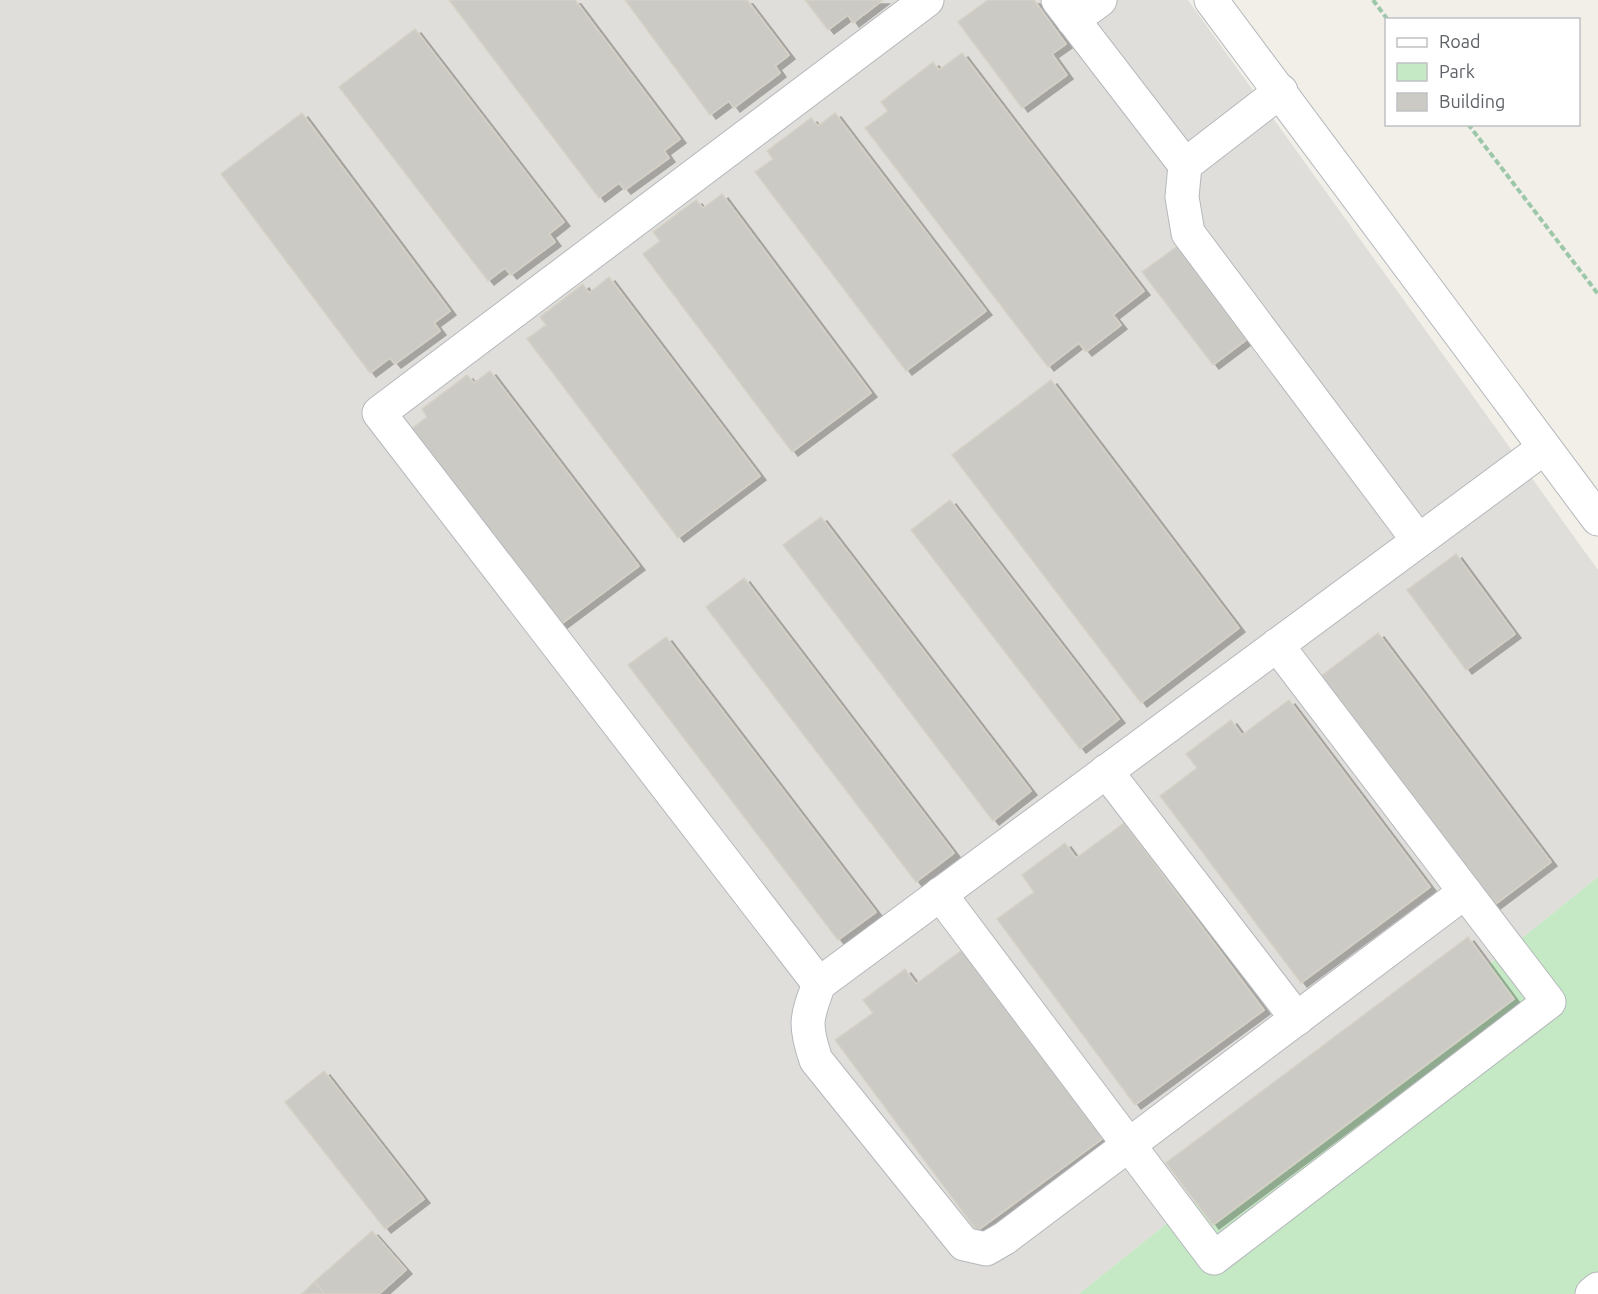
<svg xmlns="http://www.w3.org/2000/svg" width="1598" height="1294" font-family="Ubuntu,sans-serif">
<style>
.industrial{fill:#e0deda}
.green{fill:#c5e8c5}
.building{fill:#cccac5;stroke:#d6d1c6;stroke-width:1.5;filter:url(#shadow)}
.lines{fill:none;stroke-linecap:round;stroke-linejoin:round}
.minor-casing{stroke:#b5b8bc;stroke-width:35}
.path{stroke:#9cc7a9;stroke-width:4;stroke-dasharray:6 3;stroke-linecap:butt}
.minor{stroke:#fff;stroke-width:33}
</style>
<defs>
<filter id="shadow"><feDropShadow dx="6" dy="4" stdDeviation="0" flood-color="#0004"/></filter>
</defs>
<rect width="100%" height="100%" fill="#f1efe8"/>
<!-- industrial -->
<path class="industrial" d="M0,0H1188L1598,570V877L1079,1294H0Z"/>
<!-- green -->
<path class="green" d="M1598,877V1294H1079Z"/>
<!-- building -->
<g class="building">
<path d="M449,0H575L680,139L664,151L669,158L625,190L619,183L599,198Z"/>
<path d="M625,0H747L789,55L775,66L780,73L734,108L729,101L710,115Z"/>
<path d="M805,0H883L853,23L848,15L828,30Z"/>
<path d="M988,0H1034L1066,44L1052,54L1067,75L1022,108L958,22Z"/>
<path d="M415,29L564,222L549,234L555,242L511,275L505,268L488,281L339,87Z"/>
<path d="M962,53L1144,291L1113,315L1121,325L1086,352L1079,343L1048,367L865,128L888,111L881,102L933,62L939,70Z"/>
<path d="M302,113L450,311L434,323L440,331L395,364L390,358L370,373L221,174Z"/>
<path d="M835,113L986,311L906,371L755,172L773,159L767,151L811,118L818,126Z"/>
<path d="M722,194L871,393L792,452L643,254L660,241L653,232L696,200L703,208Z"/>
<path d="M1183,242L1254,334L1213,365L1142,272Z"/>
<path d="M609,277L760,476L678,538L527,339L546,325L540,317L583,284L589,293Z"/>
<path d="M490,371L639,566L560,625L411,429L427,417L422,409L467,375L474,383Z"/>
<path d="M1051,380L1239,628L1141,703L952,455Z"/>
<path d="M950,500L1119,719L1080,749L911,530Z"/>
<path d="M821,517L1031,791L993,821L783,545Z"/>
<path d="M1456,554L1515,634L1466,670L1407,590Z"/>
<path d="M744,578L954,853L916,882L706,607Z"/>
<path d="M1378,633L1551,862L1489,909L1316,680Z"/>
<path d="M666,637L876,912L838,940L628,665Z"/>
<path d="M1289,700L1430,887L1301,983L1160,796L1197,768L1186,754L1231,720L1242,735Z"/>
<path d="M1124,823L1264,1010L1135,1105L997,919L1034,892L1022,875L1065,843L1076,858Z"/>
<path d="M1468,937L1514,999L1213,1225L1166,1163Z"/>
<path d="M966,947L1106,1136L977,1231L835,1040L873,1013L863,1000L905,969L916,984Z"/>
<path d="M324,1071L424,1199L385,1229L285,1102Z"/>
<path d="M372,1231L406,1270L379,1294H325L314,1282Z"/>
<path d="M314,1282L325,1294H302Z"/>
</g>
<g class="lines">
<defs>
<g id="minor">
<path d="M1058,0L1185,165L1281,91"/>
<path d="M1211,0L1598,519"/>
<path d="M1073,20L1100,0"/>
<path d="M1185,165L1182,197L1188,233L1418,540"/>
<path d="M1277,645L1465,892L1005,1238L986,1249L964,1244L816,1060C804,1025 806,1018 819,984L1544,448"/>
<path d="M1106,771L1297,1019"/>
<path d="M940,894L1214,1258L1549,1002L1465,892"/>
<path d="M819,984L379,413L927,0"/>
<path d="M1592,1294L1598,1289"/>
</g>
</defs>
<!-- minor casing -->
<use href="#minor" class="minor-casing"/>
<!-- path -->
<g class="path">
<path d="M1373,0L1388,20"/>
<path d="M1468,124L1598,294"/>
</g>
<!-- minor -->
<use href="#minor" class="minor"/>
</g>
<!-- legend -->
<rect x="1385" y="18" width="195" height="108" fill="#ffffff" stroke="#bfc1c3" stroke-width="1.5"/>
<rect x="1397" y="38" width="30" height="9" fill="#ffffff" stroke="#bfc1c3" stroke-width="1.5"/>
<text x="1439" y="48" font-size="18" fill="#5f6368">Road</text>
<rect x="1397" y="63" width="30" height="18" fill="#c5e8c5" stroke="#bfc1c3" stroke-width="1.5"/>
<text x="1439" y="78" font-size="18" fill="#5f6368">Park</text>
<rect x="1397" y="93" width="30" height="18" fill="#cccac5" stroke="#bfc1c3" stroke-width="1.5"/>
<text x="1439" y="108" font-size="18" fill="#5f6368">Building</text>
</svg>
